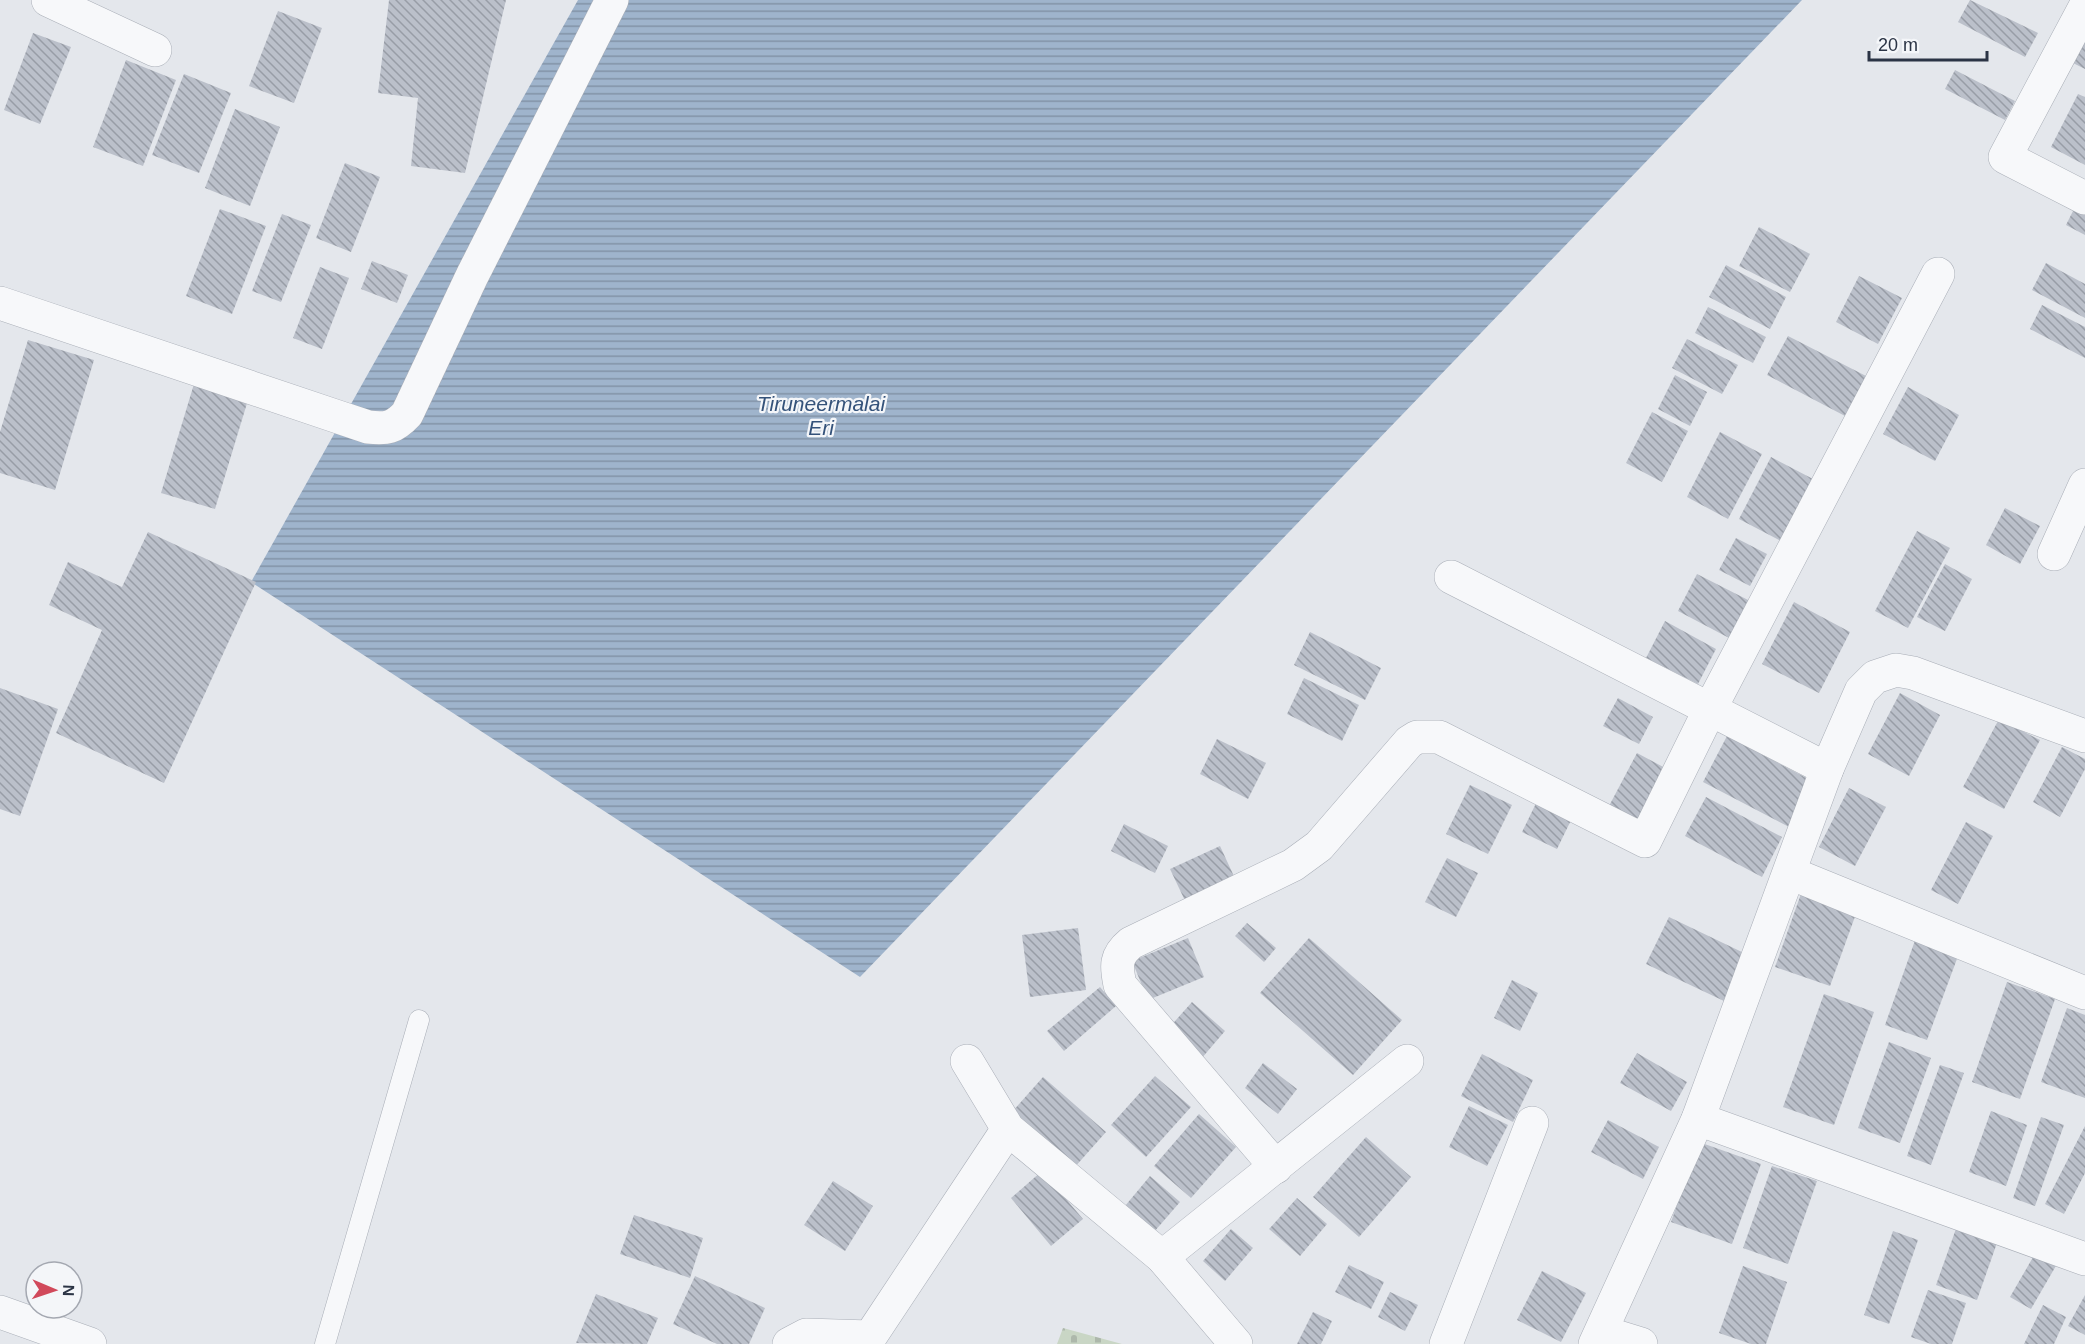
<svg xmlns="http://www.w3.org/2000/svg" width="2085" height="1344" font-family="Arial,sans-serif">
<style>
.cemetery{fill:url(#cemetery-stones)}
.water{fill:url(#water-rules)}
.building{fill:url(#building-back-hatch)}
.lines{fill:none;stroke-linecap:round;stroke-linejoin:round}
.lane-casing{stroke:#a9aeb7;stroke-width:21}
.street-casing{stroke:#a9aeb7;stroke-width:34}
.lane{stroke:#f7f8fa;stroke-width:20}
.street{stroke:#f7f8fa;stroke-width:33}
.labels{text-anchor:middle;stroke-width:4.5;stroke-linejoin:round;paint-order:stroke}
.water-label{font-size:21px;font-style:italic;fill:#34527a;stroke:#f4f6f9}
</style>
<defs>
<pattern id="cemetery-stones" width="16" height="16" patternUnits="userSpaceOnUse" patternTransform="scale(1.5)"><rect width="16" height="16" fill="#c9d6c5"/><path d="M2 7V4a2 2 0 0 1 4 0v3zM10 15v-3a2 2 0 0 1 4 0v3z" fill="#adb8ab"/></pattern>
<pattern id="water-rules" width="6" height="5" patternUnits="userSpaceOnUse" patternTransform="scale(1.5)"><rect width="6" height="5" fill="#9fb4cc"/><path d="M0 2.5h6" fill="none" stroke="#8293a7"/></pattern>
<pattern id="building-back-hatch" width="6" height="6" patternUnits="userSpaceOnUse" patternTransform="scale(1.5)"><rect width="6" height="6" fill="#bbc0ca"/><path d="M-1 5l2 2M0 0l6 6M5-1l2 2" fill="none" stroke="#989da6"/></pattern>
</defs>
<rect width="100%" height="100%" fill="#e4e7ec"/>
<!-- cemetery -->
<path class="cemetery" d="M1063,1328L1122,1344H1057Z"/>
<!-- water -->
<path class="water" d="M578,0H1802L860,977L251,582Z"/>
<!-- building -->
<g class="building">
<path d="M389,0H506L465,173L411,166L418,98L378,93Z"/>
<path d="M1970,0L2038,33L2025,57L1958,22Z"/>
<path d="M278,11L322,28L294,103L249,86Z"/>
<path d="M33,33L71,47L40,124L4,110Z"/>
<path d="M2085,35V69L2071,62Z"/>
<path d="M126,60L176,80L143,166L93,147Z"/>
<path d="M1955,70L2015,101L2005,120L1945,89Z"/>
<path d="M184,74L231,93L199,173L152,155Z"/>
<path d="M2078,94L2085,97V165L2051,147Z"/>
<path d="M235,109L280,127L250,206L205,188Z"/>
<path d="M345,163L380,177L351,252L316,238Z"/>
<path d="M2080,197L2085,200V235L2066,225Z"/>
<path d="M220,209L266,226L232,314L186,296Z"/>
<path d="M282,214L311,225L281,302L252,291Z"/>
<path d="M1759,227L1810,254L1790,292L1739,266Z"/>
<path d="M372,261L408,275L397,303L361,289Z"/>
<path d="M2046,263L2085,284V318L2032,290Z"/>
<path d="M1726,265L1786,297L1770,329L1709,297Z"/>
<path d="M320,267L349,278L322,349L293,338Z"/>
<path d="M1859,276L1902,298L1878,344L1836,322Z"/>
<path d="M2042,305L2085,327V358L2030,329Z"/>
<path d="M1708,307L1766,337L1753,363L1695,333Z"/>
<path d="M1788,336L1866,376L1845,416L1767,375Z"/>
<path d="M1687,339L1738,365L1722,394L1672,368Z"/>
<path d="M28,340L94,360L55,490L0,473V432Z"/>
<path d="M197,374L251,390L215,509L161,493Z"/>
<path d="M1675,375L1707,392L1690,426L1658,409Z"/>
<path d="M1908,387L1959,415L1935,461L1883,434Z"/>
<path d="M1652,412L1688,431L1662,482L1626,463Z"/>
<path d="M1720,432L1762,454L1728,519L1687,497Z"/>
<path d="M1771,457L1813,479L1781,541L1739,519Z"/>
<path d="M2005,508L2040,526L2020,564L1986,545Z"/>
<path d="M1917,531L1950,548L1908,628L1875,611Z"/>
<path d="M148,532L256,582L164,783L56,733L102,630L49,605L68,562L122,587Z"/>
<path d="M1736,538L1767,554L1750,586L1719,570Z"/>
<path d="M1945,564L1972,579L1945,631L1917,617Z"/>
<path d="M1697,574L1750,601L1731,639L1678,611Z"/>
<path d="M1794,602L1850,632L1819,693L1762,664Z"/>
<path d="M1665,621L1716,649L1698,684L1646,658Z"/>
<path d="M1310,632L1381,668L1365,700L1294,665Z"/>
<path d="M1304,678L1359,705L1342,741L1287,714Z"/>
<path d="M0,688L58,709L20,816L0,809Z"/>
<path d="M1900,693L1940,715L1909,776L1868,754Z"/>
<path d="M1618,698L1653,717L1639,744L1603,726Z"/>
<path d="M1999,719L2040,740L2004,809L1963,787Z"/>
<path d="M1727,736L1814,782L1791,828L1703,782Z"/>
<path d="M1217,739L1266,763L1248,799L1200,774Z"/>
<path d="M2062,747L2085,759V769L2060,817L2033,802Z"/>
<path d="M1637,753L1667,769L1640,822L1609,806Z"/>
<path d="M1470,785L1512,805L1488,854L1446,834Z"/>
<path d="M1849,788L1886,807L1855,866L1819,847Z"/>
<path d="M1541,793L1576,810L1557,849L1522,832Z"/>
<path d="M1706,797L1782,837L1762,877L1685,836Z"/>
<path d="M1966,822L1993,836L1958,904L1931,890Z"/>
<path d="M1124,824L1168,846L1155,873L1111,851Z"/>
<path d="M1220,846L1238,885L1188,907L1170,869Z"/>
<path d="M1447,858L1478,873L1456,917L1425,902Z"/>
<path d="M1802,891L1857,911L1830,986L1775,967Z"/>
<path d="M1669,917L1746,954L1724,1001L1646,964Z"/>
<path d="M1247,923L1276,948L1264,962L1235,936Z"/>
<path d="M1078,928L1086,990L1030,997L1022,935Z"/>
<path d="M1918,932L1961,948L1927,1040L1885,1025Z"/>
<path d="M1188,938L1204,977L1148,1000L1132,961Z"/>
<path d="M1309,938L1402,1020L1353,1075L1260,993Z"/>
<path d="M1512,980L1538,993L1520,1031L1494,1018Z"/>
<path d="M2007,982L2055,999L2020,1099L1972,1082Z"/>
<path d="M1100,987L1116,1006L1064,1051L1047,1031Z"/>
<path d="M1824,994L1874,1012L1834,1125L1783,1107Z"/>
<path d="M1192,1002L1225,1031L1201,1059L1168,1029Z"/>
<path d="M2067,1008L2085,1015V1098L2041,1082Z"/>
<path d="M1889,1042L1931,1058L1900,1143L1858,1128Z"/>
<path d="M1637,1053L1687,1082L1671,1111L1620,1083Z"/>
<path d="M1482,1054L1533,1080L1513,1122L1461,1096Z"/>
<path d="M1263,1063L1297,1089L1278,1114L1245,1088Z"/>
<path d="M1940,1065L1964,1073L1931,1165L1907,1156Z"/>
<path d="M1155,1076L1191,1107L1146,1157L1111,1125Z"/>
<path d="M1043,1077L1106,1132L1074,1168L1011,1113Z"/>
<path d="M1469,1106L1508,1125L1487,1166L1449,1147Z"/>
<path d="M1991,1111L2027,1125L2006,1186L1969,1172Z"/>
<path d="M1199,1114L1236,1147L1191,1198L1154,1166Z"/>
<path d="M2041,1117L2064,1125L2035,1206L2013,1198Z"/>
<path d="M1608,1120L1659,1147L1643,1179L1591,1152Z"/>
<path d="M2085,1126V1173L2064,1214L2045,1204Z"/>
<path d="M1366,1137L1411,1177L1359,1237L1313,1197Z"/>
<path d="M1699,1142L1761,1164L1732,1244L1671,1222Z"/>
<path d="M1772,1166L1817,1181L1788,1264L1743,1248Z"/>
<path d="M1042,1171L1083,1219L1051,1246L1011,1198Z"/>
<path d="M1150,1176L1180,1202L1154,1232L1125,1206Z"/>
<path d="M833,1181L873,1206L845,1251L804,1225Z"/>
<path d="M1297,1198L1327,1224L1300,1256L1269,1229Z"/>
<path d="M634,1215L703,1238L690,1278L620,1254Z"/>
<path d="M1957,1226L1998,1240L1977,1300L1936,1285Z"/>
<path d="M1231,1229L1253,1248L1225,1281L1203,1261Z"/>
<path d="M1893,1231L1918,1240L1889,1324L1864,1315Z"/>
<path d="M2036,1252L2057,1264L2031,1309L2010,1297Z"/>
<path d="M1349,1265L1384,1282L1371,1309L1335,1292Z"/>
<path d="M1743,1266L1787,1282L1766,1344H1751L1719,1333Z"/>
<path d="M1542,1271L1586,1293L1561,1342L1517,1320Z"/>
<path d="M695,1276L765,1308L749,1344H717L673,1324Z"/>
<path d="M1928,1290L1966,1303L1952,1344H1931L1911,1337Z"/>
<path d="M1390,1292L1418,1305L1405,1331L1378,1317Z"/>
<path d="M596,1294L658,1318L647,1344L576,1343Z"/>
<path d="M2085,1295V1335L2068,1326Z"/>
<path d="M2043,1305L2066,1317L2054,1344H2024Z"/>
<path d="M1313,1312L1332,1321L1321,1344H1297Z"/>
</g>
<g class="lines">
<defs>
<path id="lane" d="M325,1344L419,1020"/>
<g id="street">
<path d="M48,0L155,50"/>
<path d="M2085,7L2005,157L2085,198"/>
<path d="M0,303L368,427C387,429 394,428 407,414L472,276L612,0"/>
<path d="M2054,554L2085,485"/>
<path d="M1451,577L1827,769"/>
<path d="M1790,873L2085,993"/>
<path d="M967,1061L1008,1129L1162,1257L1236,1344"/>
<path d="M1698,1119L2085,1259"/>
<path d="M1276,1167L1120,985C1116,966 1115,956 1131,943L1293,865L1319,846L1409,742L1417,737H1439L1645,841L1711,707L1938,274"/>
<path d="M1162,1257L1407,1061"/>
<path d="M0,1312L90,1344"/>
<path d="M1602,1332L1641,1344"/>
<path d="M789,1344L806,1335L870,1337L1008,1129"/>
<path d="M1446,1344L1532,1123"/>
<path d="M1595,1344L1698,1119L1827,769L1861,691L1875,677L1896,670L1913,673L2085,736"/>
</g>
</defs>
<!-- lane casing -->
<use href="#lane" class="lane-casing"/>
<!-- street casing -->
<use href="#street" class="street-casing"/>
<!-- lane -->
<use href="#lane" class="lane"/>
<!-- street -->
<use href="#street" class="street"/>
</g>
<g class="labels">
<!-- water labels -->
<g class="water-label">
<text x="821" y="411">Tiruneermalai<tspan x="821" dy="24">Eri</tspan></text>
</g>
</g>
<!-- north arrow -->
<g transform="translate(54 1290) rotate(92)"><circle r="28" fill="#f4f6f9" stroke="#a4a8b1" stroke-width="1.5"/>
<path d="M0-4.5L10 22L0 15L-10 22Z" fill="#d1495b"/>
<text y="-9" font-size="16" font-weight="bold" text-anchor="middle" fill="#2b3445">N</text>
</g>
<!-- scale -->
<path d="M1869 51v9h118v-9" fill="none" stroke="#2b3445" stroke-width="3"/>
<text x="1878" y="51" font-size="18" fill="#2b3445" stroke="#f4f6f9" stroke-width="4.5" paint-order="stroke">20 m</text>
</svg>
